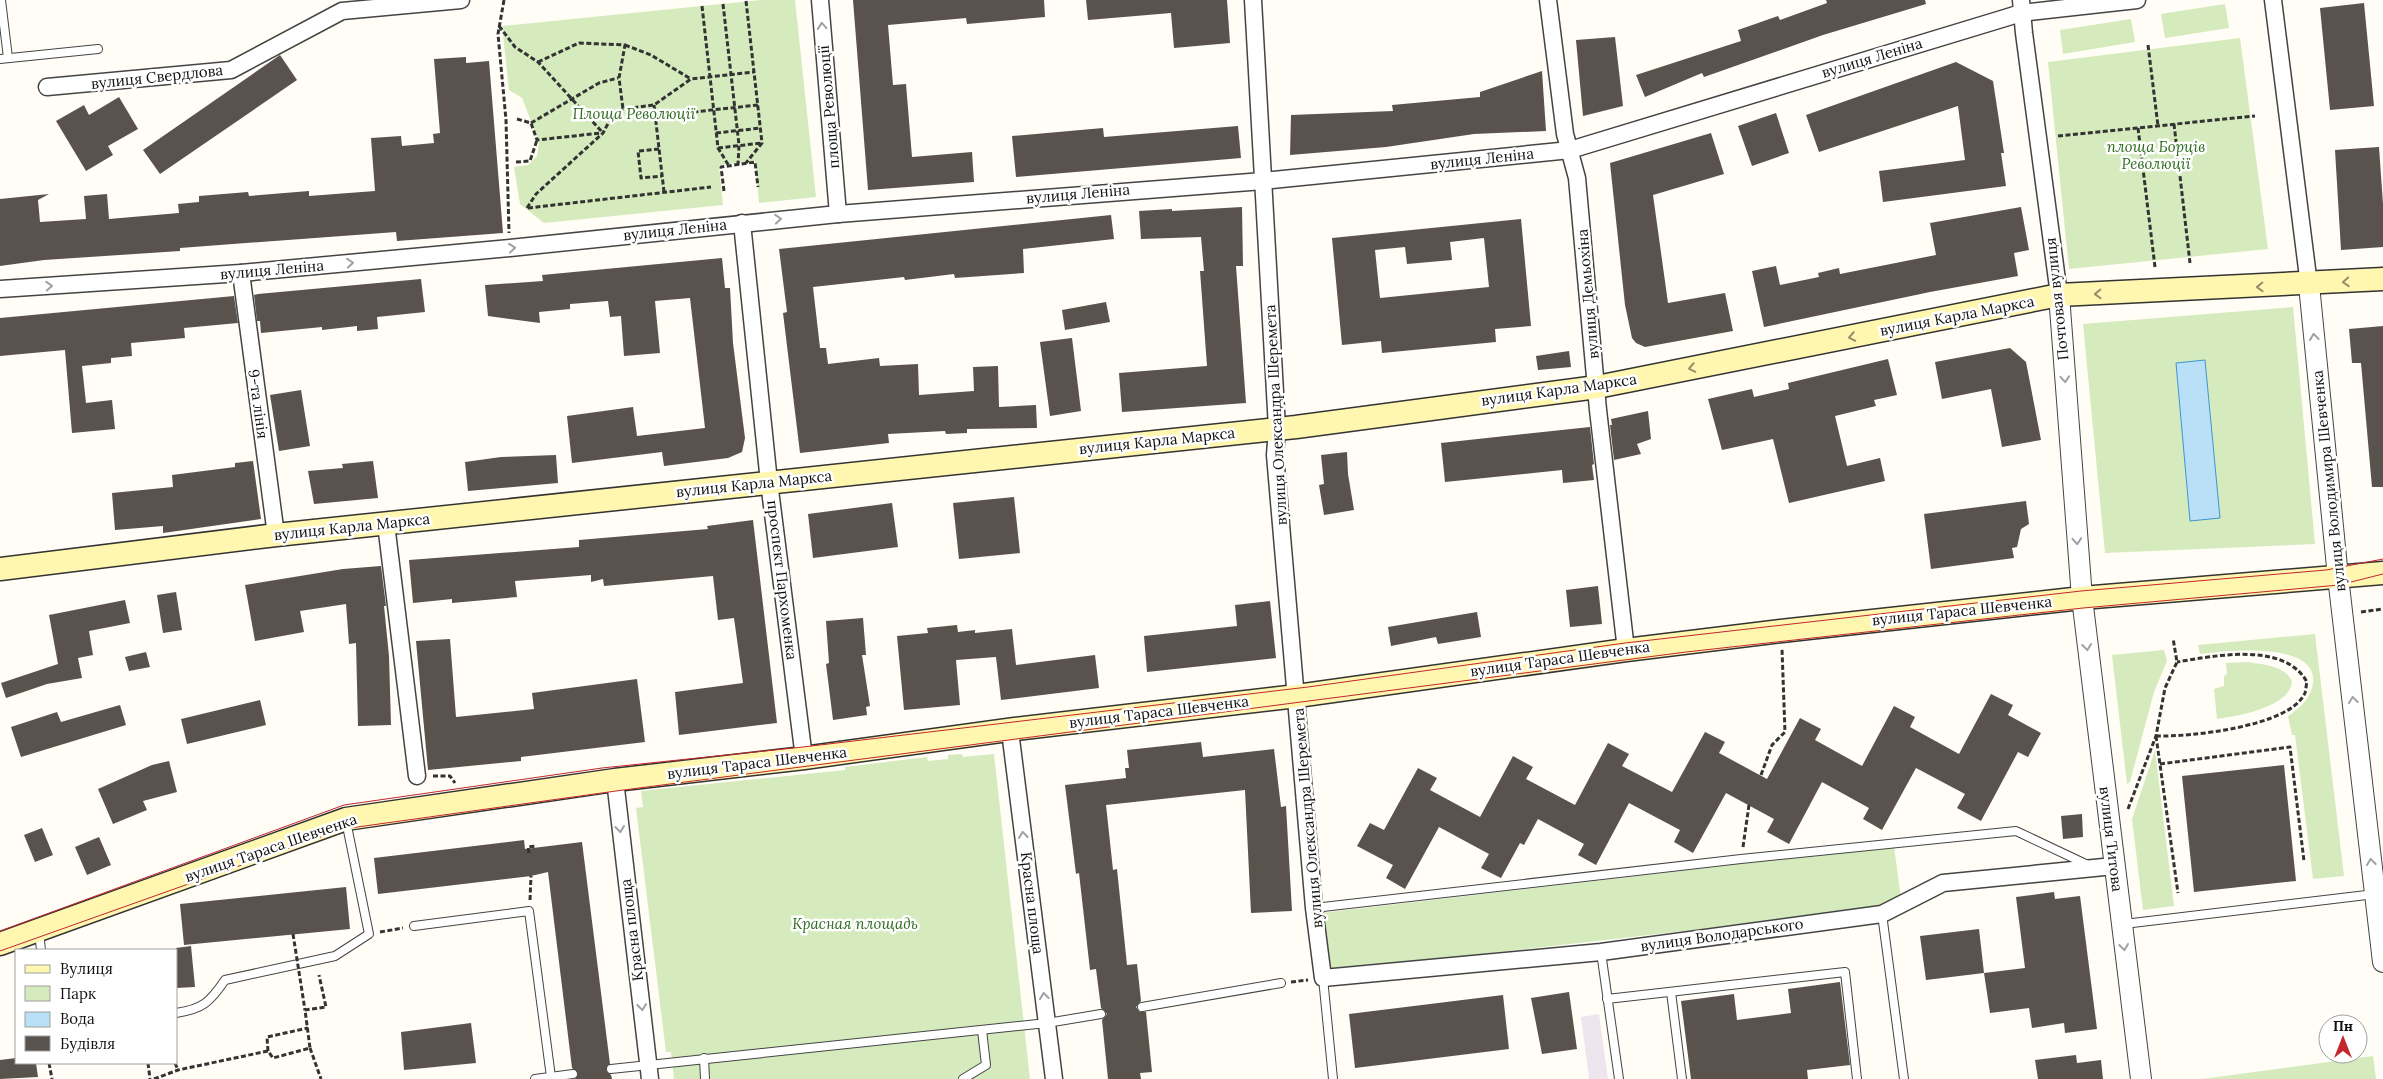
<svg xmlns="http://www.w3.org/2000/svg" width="2383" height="1079" font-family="Lora,serif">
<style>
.industrial{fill:#eee6ef}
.green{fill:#d5ebbd}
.water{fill:#b9e0f7;stroke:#3f96cf}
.building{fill:#5a524d;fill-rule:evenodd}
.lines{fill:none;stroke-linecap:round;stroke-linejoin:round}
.service-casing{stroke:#444;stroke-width:10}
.minor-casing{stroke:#444;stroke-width:19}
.tertiary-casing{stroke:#444;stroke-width:22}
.secondary-casing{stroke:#333;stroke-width:25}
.path{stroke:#333;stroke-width:3;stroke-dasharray:5 2.5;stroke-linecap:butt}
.service{stroke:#fff;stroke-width:8}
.minor{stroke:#fff;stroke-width:16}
.tertiary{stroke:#fff;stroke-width:20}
.secondary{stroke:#fff6b0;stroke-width:22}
.tram{stroke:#c4262e;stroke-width:1}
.path-bridge{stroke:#333;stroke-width:3;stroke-dasharray:5 2.5;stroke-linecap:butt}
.oneway{stroke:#a0a0a0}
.oneway2{stroke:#948f68}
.labels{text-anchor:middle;stroke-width:5;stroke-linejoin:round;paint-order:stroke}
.street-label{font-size:15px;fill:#111;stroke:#fff}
.park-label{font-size:15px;font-style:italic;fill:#2f6b1f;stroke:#fff}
</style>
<rect width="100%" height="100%" fill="#fffdf5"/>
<!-- industrial -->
<path class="industrial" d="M1599,1014L1608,1079H1589L1581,1017Z"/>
<!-- green -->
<g class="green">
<path d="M761,0H795L816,197L759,203L755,161L719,165L723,205L544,223L520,204L514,167L528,165L537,156L539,142L524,103L522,98L509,90L502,26Z"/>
<path d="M2225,4L2229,28L2165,38L2161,14Z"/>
<path d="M2131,19L2135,42L2063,54L2060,30Z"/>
<path d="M2240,38L2268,249L2069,269L2048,62Z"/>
<path d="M2293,307L2315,544L2105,553L2083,324Z"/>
<path d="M2315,634L2344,876L2313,879L2295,735H2292L2288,716C2300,708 2311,698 2313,683C2318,640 2223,651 2200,654L2198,645Z"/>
<path d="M2164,650L2167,661L2154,692L2130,782L2127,784L2112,655Z"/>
<path d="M2248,662C2264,665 2284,665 2292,681C2291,707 2238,716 2217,719L2214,689L2224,686V676L2227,674L2226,663Z"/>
<path d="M2155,750L2174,906L2143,910L2132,819Z"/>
<path d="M962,754L963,757L994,754L1030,1079H674L671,1052H666L636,808L643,807L641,791L845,770V767L927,757L928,761L948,759V755Z"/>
<path d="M1894,846L1902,906L1326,972L1321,913Z"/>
<path d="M2373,1056L2376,1079H2202Z"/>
</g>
<!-- water -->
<path class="water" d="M2205,360L2220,518L2190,521L2176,363Z"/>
<!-- building -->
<g class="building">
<path d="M853,0H1044L1045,17L967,24L966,18L888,25L893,85L906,84L912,157L972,152L974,182L868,190Z"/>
<path d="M1086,0H1227L1230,43L1174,48L1171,13L1088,20Z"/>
<path d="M1826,0H1925L1926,4L1823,35L1704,77L1702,73L1645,97L1636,75L1741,41L1738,30L1778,16L1780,20L1827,3Z"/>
<path d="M2364,3L2374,106L2330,110L2320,8Z"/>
<path d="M1615,37L1623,106L1583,116L1576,40Z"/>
<path d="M280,55L297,80L160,174L143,150Z"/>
<path d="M466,57V63L489,61L503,233L397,241L396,232L180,248V251L44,260L0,266V199L49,194L38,200L40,222L86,219L84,196L107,194L109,219L179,213L178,204L199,202V196L248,192L249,196L309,191V196L375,191L371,138L401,136L402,146L434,143L433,134L440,133L434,59Z"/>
<path d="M1956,62L1993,81L2004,153H2001L2006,186L1883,202L1879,171L1965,160L1958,106L1819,152L1806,115Z"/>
<path d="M1542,71L1546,131L1474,134L1386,147L1290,155L1291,115L1393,111L1392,105L1480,97V92Z"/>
<path d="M119,97L138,129L108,146L113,155L86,171L56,121L84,105L89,115Z"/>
<path d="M1776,113L1789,153L1752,166L1738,126Z"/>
<path d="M1238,126L1241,158L1016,177L1012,136L1103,128L1104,137Z"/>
<path d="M1711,133L1724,174L1653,195L1668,303L1725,293L1733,331L1645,347L1636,343L1632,338L1625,305L1610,163Z"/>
<path d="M2379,147L2383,204V247L2341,250L2335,150Z"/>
<path d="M1242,207L1243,266H1236L1246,403L1122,412L1119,373L1207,366L1200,271H1204L1201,237L1141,239L1139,211L1172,209V211Z"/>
<path d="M2021,207L2029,250L2014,253L2018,276L1930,292L1764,327L1752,271L1776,266L1780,285L1819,277L1818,273L1839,268L1840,274L1936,255L1930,223Z"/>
<path d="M1111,215L1114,239L1023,249L1024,273L955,278L954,274L905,280L904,277L813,287L820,348H826L828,364L879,358L880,366L918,364L919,395L974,391L973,367L998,366L999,407L1036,405L1037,428L967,429V433L946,434L945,431L888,434L889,443L800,453L783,313L787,312L779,249Z"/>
<path d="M1521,219L1531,326L1495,329L1496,342L1382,353L1381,341L1342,345L1332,238ZM1484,238L1489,287L1380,298L1375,250L1405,247L1407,264L1452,260L1450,242Z"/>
<path d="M722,258L725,288H730L733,343L745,438L742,452L728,458L664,466L662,452L572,463L567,416L633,407L637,436L705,428L690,298L655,301L660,353L624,356L621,316L610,317L608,301L570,304V309L539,312L540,323L488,316L485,285L543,281L542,275Z"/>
<path d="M421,279L425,312L377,317L378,329L357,331V326L322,330V327L261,333L260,321H257L254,295L258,294Z"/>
<path d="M234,296L238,323L184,328L185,338L131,343L132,356L111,358V363L82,366L86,403L112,400L115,429L72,433L65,350L0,356V318Z"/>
<path d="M1106,302L1110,322L1065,330L1062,310Z"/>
<path d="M2383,326V487H2372L2361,363H2352L2349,329Z"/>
<path d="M1072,338L1081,411L1050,416L1040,342Z"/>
<path d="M2010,348L2026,362L2041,440L2002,447L1991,389L1942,399L1935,362Z"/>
<path d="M1569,351L1571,367L1538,370L1536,356Z"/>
<path d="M1888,359L1897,395L1874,400L1876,406L1835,416L1847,466L1880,458L1885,481L1789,503L1773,439L1722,450L1708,399L1752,389L1754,397L1789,389L1788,383Z"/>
<path d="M301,390L310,446L279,451L270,395Z"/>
<path d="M1648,411L1651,439L1637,444L1641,454L1614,460L1610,425H1612L1611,419Z"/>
<path d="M1590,427L1594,464L1592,465L1594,480L1563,483L1562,470L1445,482L1441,443Z"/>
<path d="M1347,452L1348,474L1354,510L1324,515L1319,485L1324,484L1321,455Z"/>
<path d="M556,455L558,483L468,491L465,462L501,457Z"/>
<path d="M253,461L261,519L163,533V526L115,530L112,493L173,487L172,475L235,467V463Z"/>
<path d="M373,461L378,498L314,504L308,471L343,468L342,464Z"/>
<path d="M1014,497L1020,553L959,559L953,503Z"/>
<path d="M2026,501L2029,524L2021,529L2017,547L2012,548L2014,558L1931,569L1924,514Z"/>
<path d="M892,503L898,547L813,558L808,514Z"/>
<path d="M753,520L777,723L679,735L675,692L743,683L734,618L718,620L713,576L604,586L603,579L591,582V575L515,581L517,597L452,603V599L413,603L409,560L579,547V540L708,529L707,526Z"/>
<path d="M381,566L386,606H384L389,656L391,725L358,726L356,643L349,644L346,604L300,611L304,632L255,641L245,585L343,569Z"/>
<path d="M1598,586L1602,624L1570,627L1566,590Z"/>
<path d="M176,592L182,630L163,633L157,595Z"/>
<path d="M125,600L130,623L89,631L93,655L78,658L82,678L47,684L6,698L1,683L58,664L49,615Z"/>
<path d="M1270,601L1276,658L1147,672L1144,636L1237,626L1235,605Z"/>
<path d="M1477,612L1481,637L1438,644L1436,637L1391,646L1388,627Z"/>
<path d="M863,618L866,655H862L870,706L866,707L867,715L833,720L826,664L829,663L826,621Z"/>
<path d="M957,625L958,632L975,630V633L1012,629L1016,665L1095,655L1099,688L1001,700L996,657L956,660L960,705L904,710L897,636L928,633L927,628Z"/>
<path d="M450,639L456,717L534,709L532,693L637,679L645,742L521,757V761L428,770L416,641Z"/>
<path d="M146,652L150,667L129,671L125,657Z"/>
<path d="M1991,694L2013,705L2008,715L2041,733L2028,757L2018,752L1981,821L1957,808L1965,794L1916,768L1882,830L1863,819L1869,808L1822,782L1789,844L1767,832L1774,819L1726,793L1693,853L1674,842L1680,830L1629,803L1596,865L1578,855L1584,844L1538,819L1524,845L1520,843L1501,878L1481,868L1489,854L1439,827L1405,889L1386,878L1393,865L1357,846L1370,823L1384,830L1418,768L1437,778L1430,790L1480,817L1513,756L1533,767L1526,779L1575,805L1608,743L1629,754L1622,766L1672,792L1705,732L1725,742L1719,753L1767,779L1800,718L1821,729L1815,740L1862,766L1894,706L1915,717L1910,727L1959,754Z"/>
<path d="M260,700L266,725L187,744L181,719Z"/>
<path d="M120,705L126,725L21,757L11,727L57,712L61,722Z"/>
<path d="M1201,742L1203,757L1274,749L1281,807L1286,806L1292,911L1251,913L1245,790L1106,805L1113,870L1117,869L1127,965L1137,964L1141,1001L1136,1007L1140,1012H1146L1152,1072L1140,1073L1141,1079H1108L1102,1020L1107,1014L1101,1008L1096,969L1090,970L1079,873L1076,874L1065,785L1126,778L1125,768H1129L1127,750Z"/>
<path d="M169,761L177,792L143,801L147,810L113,824L98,789L152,765Z"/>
<path d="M2284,765L2296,881L2194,892L2182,776Z"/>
<path d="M2082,814L2083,837L2063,839L2061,816Z"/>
<path d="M42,828L53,855L35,862L24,835Z"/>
<path d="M99,837L111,865L87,875L75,847Z"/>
<path d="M524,840L525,849L582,842L610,1064L606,1070L611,1075L612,1079H575L578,1073L572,1068L548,872L531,876L378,894L374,858Z"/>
<path d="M346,887L350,929L184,945L180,904Z"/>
<path d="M2054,892L2055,899L2080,896L2097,1029L2065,1033L2064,1023L2032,1028L2029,1008L1990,1013L1984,973L2025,968L2016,897Z"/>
<path d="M1979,929L1984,973L1926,980L1920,936Z"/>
<path d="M191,946L195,987L176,988V948Z"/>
<path d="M1840,982L1850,1065L1807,1070L1808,1079H1691L1681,1001L1734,994L1737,1020L1791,1013L1788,989Z"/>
<path d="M1569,992L1577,1049L1542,1054L1531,998Z"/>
<path d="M1503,995L1509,1049L1355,1068L1349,1014Z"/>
<path d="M471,1023L476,1063L404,1070L401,1032Z"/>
<path d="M2076,1055L2077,1063L2101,1060L2103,1079H2038L2035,1060Z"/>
<path d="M16,1058V1063H36L38,1077L0,1079V1060Z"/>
</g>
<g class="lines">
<defs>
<g id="service">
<path d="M1,0L8,58"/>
<path d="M0,59L98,49"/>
<path d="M1314,908L1741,859L2016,831L2088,865"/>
<path d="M1882,914L1904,1079"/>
<path d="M2124,924L2375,894"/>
<path d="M414,926L529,911L551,1077"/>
<path d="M39,932L41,950"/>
<path d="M1601,952L1619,1079"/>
<path d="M1323,978L1333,1079"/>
<path d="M1671,992L1682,1079"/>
<path d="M1607,999L1845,972L1857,1079"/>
<path d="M1142,1007L1281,983"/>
<path d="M176,1013C203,1009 210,1002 225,980L335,956L369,934L346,821"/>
<path d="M704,1058L705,1079"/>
<path d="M611,1069L1047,1023L1101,1014"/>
<path d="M535,1079L573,1074"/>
<path d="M963,1079L986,1065L982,1030"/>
</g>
<g id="minor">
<path d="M820,0L838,214"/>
<path d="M1253,0L1277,428L1275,455L1314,908L1323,978L1601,952L1882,914L1943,883L2114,866"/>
<path d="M1548,0L1565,134L1577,178L1598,410L1626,650"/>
<path d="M2021,0L2024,33L2059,295"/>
<path d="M2273,0L2309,285"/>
<path d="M47,87L231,70L342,11L461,0"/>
<path d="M742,223L769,482L804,758"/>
<path d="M241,273L276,535"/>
<path d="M0,289L241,273L510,248L838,214L1263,181L1570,150L2005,18L2021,13L2137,0"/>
<path d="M386,524L417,776"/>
<path d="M1015,729L1011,739L1054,1079"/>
<path d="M615,780L650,1079"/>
</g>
<g id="tertiary">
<path d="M2309,285L2338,577L2383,962"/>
<path d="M2059,295L2082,598L2141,1079"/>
</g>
<g id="secondary">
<path d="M0,569L276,535L1296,427L1597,387L2059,295L2383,279"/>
<path d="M0,944L346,819L615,780L804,758L1015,729L1297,696L1626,650L1781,631L2082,598L2383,573"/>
</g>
</defs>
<!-- service casing -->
<use href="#service" class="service-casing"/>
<!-- minor casing -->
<use href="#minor" class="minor-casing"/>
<!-- tertiary casing -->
<use href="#tertiary" class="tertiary-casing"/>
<!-- secondary casing -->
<use href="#secondary" class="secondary-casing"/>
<!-- path -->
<g class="path">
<path d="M504,0L498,34L506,120L509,233"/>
<path d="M746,1L762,143L746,163"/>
<path d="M723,4L739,145L738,165"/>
<path d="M702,6L718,148L729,166"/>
<path d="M499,26L515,47L538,62L603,133"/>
<path d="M625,45L651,55L691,79"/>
<path d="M2148,45L2158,126"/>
<path d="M538,62L579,43L625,45L619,78L623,109"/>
<path d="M654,105L664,192"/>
<path d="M656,116L758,105"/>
<path d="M517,119L531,123L537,140L601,133"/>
<path d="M531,123L599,83L618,78"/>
<path d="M2174,124L2190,263"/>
<path d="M2138,128L2155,267"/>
<path d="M716,133L761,128"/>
<path d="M2058,136L2255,116"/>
<path d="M718,148L762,143"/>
<path d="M659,149L638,151L641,178L662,176"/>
<path d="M516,162L530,161L537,140"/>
<path d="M724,191L721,167L755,162L758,187"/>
<path d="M527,208L536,194L603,133L612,116L623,109L654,105L691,79L754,72"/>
<path d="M528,208L711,187"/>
<path d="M2361,612L2383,609"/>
<path d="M2156,736C2189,737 2290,727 2305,693C2306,690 2306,685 2307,682C2284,641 2214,656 2177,662"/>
<path d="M2156,736L2178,893"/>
<path d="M2160,764L2290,747L2304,861"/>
<path d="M1761,775L1772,745L1785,732L1782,649"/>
<path d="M433,776H450L455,783"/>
<path d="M2128,809L2156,736L2165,688L2177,662L2173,638"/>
<path d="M1743,847L1749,805"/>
<path d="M529,853L528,847L536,846"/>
<path d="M530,900L531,876"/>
<path d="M380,932L403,928"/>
<path d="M1291,982L1308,980"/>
<path d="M310,1048L321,1079"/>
<path d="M268,1051L267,1037L308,1028"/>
<path d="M49,1063L52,1079"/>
<path d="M148,1063L150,1079"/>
<path d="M175,1063L178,1070"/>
<path d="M154,1079L178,1070L268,1051L273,1058L310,1048L305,1010L326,1007L319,975"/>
</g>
<!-- service -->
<use href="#service" class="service"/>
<!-- minor -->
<use href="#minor" class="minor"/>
<!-- tertiary -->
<use href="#tertiary" class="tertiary"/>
<!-- secondary -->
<use href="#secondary" class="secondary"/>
<!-- tram -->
<g class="tram">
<path d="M0,931L344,805L602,768L803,747L1308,687L1625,643L2081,591L2326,570L2383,559"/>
<path d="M0,951L343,829L616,791L1686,652L2083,608L2339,585L2383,574"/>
</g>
<!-- path-bridge -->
<path class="path-bridge" d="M293,934L305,1010"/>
</g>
<!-- one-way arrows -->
<defs><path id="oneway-chevron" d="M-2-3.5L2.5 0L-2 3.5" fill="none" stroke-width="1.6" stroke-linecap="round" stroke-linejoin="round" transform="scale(1.25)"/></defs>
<g class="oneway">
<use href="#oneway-chevron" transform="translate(822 26) rotate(-95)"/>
<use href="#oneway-chevron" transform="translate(778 219) rotate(-5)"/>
<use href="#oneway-chevron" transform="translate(512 248) rotate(-6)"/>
<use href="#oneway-chevron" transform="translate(350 263) rotate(-5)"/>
<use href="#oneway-chevron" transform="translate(49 286) rotate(-4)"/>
<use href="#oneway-chevron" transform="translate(2314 337) rotate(-96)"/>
<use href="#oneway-chevron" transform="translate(2065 379) rotate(86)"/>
<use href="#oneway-chevron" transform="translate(2077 541) rotate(86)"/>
<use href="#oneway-chevron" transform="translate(2087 647) rotate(83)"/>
<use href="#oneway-chevron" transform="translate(2353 700) rotate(-97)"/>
<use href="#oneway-chevron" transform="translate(620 829) rotate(83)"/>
<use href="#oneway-chevron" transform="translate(1023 835) rotate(-97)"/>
<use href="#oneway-chevron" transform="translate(2371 862) rotate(-97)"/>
<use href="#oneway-chevron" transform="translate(2124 947) rotate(83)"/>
<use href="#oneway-chevron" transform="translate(1044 996) rotate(-97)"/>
<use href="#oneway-chevron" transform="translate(642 1007) rotate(83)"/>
</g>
<g class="oneway2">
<use href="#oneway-chevron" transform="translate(2346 282) rotate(176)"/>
<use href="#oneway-chevron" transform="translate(2260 287) rotate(178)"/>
<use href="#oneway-chevron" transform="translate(2098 294) rotate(178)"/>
<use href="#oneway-chevron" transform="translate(1852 337) rotate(169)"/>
<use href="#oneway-chevron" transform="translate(1692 368) rotate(169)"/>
</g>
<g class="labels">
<!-- street labels -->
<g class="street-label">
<text transform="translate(1872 58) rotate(-17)" y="5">вулиця Леніна</text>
<text transform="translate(157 77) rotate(-6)" y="5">вулиця Свердлова</text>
<text transform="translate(829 107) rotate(-95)" y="5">площа Революції</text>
<text transform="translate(1482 159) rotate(-6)" y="5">вулиця Леніна</text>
<text transform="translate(1078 194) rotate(-5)" y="5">вулиця Леніна</text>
<text transform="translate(675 230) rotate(-6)" y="5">вулиця Леніна</text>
<text transform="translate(272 270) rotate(-5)" y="5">вулиця Леніна</text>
<text transform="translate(1588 294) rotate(-95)" y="5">вулиця Демьохіна</text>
<text transform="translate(2057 299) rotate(-96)" y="5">Почтовая вулиця</text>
<text transform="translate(1957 316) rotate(-11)" y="5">вулиця Карла Маркса</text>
<text transform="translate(1559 390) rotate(-8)" y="5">вулиця Карла Маркса</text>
<text transform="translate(258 404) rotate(82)" y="5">9-та лінія</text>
<text transform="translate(1276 415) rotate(-93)" y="5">вулиця Олександра Шеремета</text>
<text transform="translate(1157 441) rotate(-6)" y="5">вулиця Карла Маркса</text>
<text transform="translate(2329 481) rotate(-96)" y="5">вулиця Володимира Шевченка</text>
<text transform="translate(754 484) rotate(-6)" y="5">вулиця Карла Маркса</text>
<text transform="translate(352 527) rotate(-6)" y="5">вулиця Карла Маркса</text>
<text transform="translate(782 580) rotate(83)" y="5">проспект Пархоменка</text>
<text transform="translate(1962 611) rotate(-6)" y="5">вулиця Тараса Шевченка</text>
<text transform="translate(1560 659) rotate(-8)" y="5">вулиця Тараса Шевченка</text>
<text transform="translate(1159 712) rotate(-7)" y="5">вулиця Тараса Шевченка</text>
<text transform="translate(757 763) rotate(-7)" y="5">вулиця Тараса Шевченка</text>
<text transform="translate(1308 818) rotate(-95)" y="5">вулиця Олександра Шеремета</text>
<text transform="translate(2111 839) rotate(83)" y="5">вулиця Титова</text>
<text transform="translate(271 848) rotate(-19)" y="5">вулиця Тараса Шевченка</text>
<text transform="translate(1032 903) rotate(83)" y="5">Красна площа</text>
<text transform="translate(632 930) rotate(-97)" y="5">Красна площа</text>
<text transform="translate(1722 935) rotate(-8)" y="5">вулиця Володарського</text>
</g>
<!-- park labels -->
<g class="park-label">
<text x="634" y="119">Площа Революції</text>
<text x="2156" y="152">площа Борців<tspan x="2156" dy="17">Революції</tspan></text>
<text x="855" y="929">Красная площадь</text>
</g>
</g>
<!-- legend -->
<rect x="15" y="949" width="162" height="115" fill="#ffffff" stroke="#a0a0a0"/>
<rect x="25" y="965" width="25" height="8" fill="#fff6b0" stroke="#a0a0a0"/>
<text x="60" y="974" font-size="15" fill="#111111">Вулиця</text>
<rect x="25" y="986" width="25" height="15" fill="#d5ebbd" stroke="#a0a0a0"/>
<text x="60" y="999" font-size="15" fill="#111111">Парк</text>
<rect x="25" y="1012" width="25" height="15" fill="#b9e0f7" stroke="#a0a0a0"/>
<text x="60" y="1024" font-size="15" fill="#111111">Вода</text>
<rect x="25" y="1036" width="25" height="15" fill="#5a524d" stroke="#a0a0a0"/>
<text x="60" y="1049" font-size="15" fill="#111111">Будівля</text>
<!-- north arrow -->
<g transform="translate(2343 1039)"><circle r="24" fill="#ffffff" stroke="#a0a0a0"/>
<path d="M0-4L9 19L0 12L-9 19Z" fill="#c4262e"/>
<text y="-8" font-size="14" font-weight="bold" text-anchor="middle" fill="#111111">Пн</text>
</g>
</svg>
